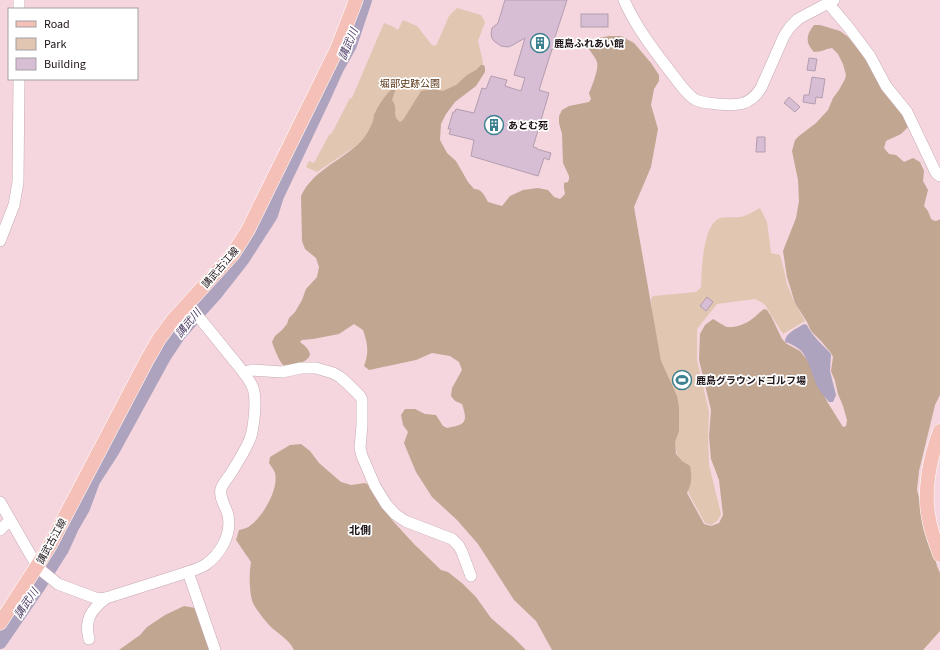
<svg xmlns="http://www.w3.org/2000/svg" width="940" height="650" font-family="'Source Sans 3','Noto Sans JP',sans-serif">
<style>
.green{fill:#e1c6b2}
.forest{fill:#c1a692}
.water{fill:#ada3bf}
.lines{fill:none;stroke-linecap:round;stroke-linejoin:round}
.river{stroke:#ada3bf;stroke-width:14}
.building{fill:#d8bed4;stroke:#b29daf}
.minor-casing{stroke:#c6a9b1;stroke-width:12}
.major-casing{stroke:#fff;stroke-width:15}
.minor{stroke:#fff;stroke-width:11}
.major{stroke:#f4c0b8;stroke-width:14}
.labels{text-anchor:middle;stroke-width:3.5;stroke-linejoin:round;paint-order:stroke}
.poi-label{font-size:10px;font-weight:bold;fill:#1d1215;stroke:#fff;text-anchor:start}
.park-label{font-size:10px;fill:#5a3312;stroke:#fff}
.street-label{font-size:10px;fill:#1d1215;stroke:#fff}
.water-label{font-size:11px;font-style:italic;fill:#51406a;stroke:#fff}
.neighbourhood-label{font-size:11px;font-weight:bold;fill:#1d1215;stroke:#fff}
</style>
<rect width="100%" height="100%" fill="#f5d6de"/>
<!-- green -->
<g class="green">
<path d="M457,8L481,15L485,22L478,41L483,62L481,71L454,99L363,141L317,172L306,167L309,161L314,163L329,135L332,133L350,98H352L384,23L394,27L398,30L403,20L417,26L432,45L436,46L449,16Z"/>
<path d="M760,208L767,222L771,253L780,255L784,270L787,284L793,299L805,321L783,334L765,305L761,302L755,299L717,304L697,329V360L709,412L708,437L709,465L721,514C719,520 716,522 711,525L705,523L689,494L676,450L656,356L651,299L653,296L696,292L701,287C702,270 702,229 718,219C724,216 733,218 740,217C747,216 754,211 760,208Z"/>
</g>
<!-- forest -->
<g class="forest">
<path d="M814,25H820L840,31L848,37L858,49L908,122V127L901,134L886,141L884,148L889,154L896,155L904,162L913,158L920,162L924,171L923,181L928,190L924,206L928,211L931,219L935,221L939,220L940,219V395L935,405L919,471L917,490L937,566L940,573V631L923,650H552L536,621L514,600L478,544L457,520L432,497L416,472L408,453L404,443L408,432L403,425L401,415L405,409H415L425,414L436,415L443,426L447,428C466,425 468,422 462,404L455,401L451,396L452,388L462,370L459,362L450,356L432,353L416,360L369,370L364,366C369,352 368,345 363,330L354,324L339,334L313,339L302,340L300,342C304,345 309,349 310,354C310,362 288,369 283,365C279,361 274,348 272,342L275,336L282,330L287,324L289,318L295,312L302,300L306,289L317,277L319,267L316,258L305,249L302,241L301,196C314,168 345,160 364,138C367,134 371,126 373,121C374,118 373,115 375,113C379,104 386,94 393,88H396L392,100C393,101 395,105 395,106C396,114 393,116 400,122L403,120L418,96L421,91L434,89L443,91L456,85L467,75L476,70L481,65H484L485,68V72L476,86L455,102L446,114L441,124L440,140L447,153L456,161L468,182L474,189C482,189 484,195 488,202L502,206L510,196L523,190L538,188L548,190L554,197L560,199L565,194L564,188V183L568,182L569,179V176L563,163L562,134L559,123V116L562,110L569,106L589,102L591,99L589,93C592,86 599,69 597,62C595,57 591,52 588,48L589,42L599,38L609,36H621L634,43L651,63L659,75V81L654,89L651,105L658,129L651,167L634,207L661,361L677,396L679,407V431L675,442L676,454L682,461L690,466C692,477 692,483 687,493L704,524L711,526L719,523L723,515L719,480L711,459L709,436L711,410L699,360L700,334L705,325L713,319C717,321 724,326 727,327C735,328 746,324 752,319C757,316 759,312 764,309L767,310L771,316L782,339L787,344L800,351L812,366L820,388L828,403L843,427L846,426L847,420L843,406L838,394L835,381L831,371L833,357L831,353L821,341L811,331L807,322L795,303L787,277L783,251L796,218L799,201L798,180L792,151L795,140L799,136L816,123L828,110L833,98L839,90L845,79L846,75L843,64L838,54L832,48C825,49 822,52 814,52C805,43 806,35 814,25Z"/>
<path d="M301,444L310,451L319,463L341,482L351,485L365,483L375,489L392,520L414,544L441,570L448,572L463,584L476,597L491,618L513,637L526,650H294C289,639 278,634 270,626C266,622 255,608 253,603C249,592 249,573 251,562L236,540L239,530C243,529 248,528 251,525C263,516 279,489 275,473C274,470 271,466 269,463L270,457L290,445Z"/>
<path d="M184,606L195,608L211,650H119L140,635L147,627L165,615Z"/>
</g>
<!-- water -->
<path class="water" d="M804,324L807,325C812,336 823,345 831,354L830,371L836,395L833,402H829C825,397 820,392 817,386C813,377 807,354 799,349C795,346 789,343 785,342C785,333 796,329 804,324Z"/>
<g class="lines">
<!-- river -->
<path class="river" d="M0,642L38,587L62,549L72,527L83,508L93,481L113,450L165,355L179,334L216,293L242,260L271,215L277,196L323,99L337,68L350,45L365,0"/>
</g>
<!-- building -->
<g class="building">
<path d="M505,0H567L554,40L558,41L555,49H552L539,90L549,93L533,147L537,148V149L551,153L549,160L544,158L538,176L471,156L474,140L449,134L451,129H448L453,112H455L456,109L474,113L482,88L486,89L491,76L507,80L505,86L521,91L525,78L514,75L525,38L511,46L508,47L501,46L494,41L492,38L491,34L492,28L498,23Z"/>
<rect x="581" y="14" width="27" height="13"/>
<path d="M809,58L817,59L815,71L807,70Z"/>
<path d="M812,77L825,79L822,98L816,97L815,104L803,102L804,95H809Z"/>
<path d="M789,97L800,107L795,112L784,103Z"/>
<path d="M757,137H765V152H756Z"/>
<path d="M707,297L713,302L706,311L700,306Z"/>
</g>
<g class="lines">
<defs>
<g id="minor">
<path d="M19,0V9"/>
<path d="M624,0C638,32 661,59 682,87C686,91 690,97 696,100C702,103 710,103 717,104C736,106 750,106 761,88L784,36L790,27L798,19L834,0"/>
<path d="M828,3L849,28L870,56L886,86L907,112L936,173L940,176"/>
<path d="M0,241L14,205L18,182L19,79"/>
<path d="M244,373L252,370L282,372L301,368H316L333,373L340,377L348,384L360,396L362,400V425L360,448L362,456L375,486L386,504L395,514L405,521L452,539L459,546L462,552L471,576"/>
<path d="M0,502L37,566L42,571L58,584L98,599L106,598L188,572C194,570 200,568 205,565C221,554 232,534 228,515C226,507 219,498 221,489C223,483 228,478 231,473C238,462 245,451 250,439C254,428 257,399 253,388C249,377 239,367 232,358C217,340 203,321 187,304"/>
<path d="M0,530L10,520"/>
<path d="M188,572L215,650"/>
<path d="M89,639C84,620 91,610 106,598"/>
</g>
<g id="major">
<path d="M940,431C930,457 923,491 929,519C931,532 936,543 940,555"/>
<path d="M0,623L37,566L49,547L147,360L159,339L173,320L233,254L248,230L337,49L356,0"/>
</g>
</defs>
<!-- minor casing -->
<use href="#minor" class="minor-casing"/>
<!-- major casing -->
<use href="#major" class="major-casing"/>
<!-- minor -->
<use href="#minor" class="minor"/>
<!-- major -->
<use href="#major" class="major"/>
</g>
<!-- icons -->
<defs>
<symbol id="building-ring" viewBox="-11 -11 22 22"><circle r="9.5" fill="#fff" stroke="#3d8190" stroke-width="1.5"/><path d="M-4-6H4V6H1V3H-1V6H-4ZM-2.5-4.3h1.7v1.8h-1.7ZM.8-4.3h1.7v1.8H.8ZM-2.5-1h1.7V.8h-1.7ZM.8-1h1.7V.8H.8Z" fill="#3d8190"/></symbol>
<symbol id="stadium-ring" viewBox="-11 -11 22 22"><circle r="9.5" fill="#fff" stroke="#3d8190" stroke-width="1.5"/><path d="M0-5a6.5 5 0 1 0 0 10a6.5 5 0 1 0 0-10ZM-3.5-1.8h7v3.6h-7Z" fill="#3d8190"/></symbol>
</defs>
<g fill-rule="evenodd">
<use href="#building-ring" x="529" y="32" width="22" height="22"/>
<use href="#building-ring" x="483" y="114" width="22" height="22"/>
<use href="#stadium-ring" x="671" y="369" width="22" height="22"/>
</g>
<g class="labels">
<!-- poi labels -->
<g class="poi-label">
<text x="554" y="47">鹿島ふれあい館</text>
<text x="508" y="129">あとむ苑</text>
<text x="696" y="384">鹿島グラウンドゴルフ場</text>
</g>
<!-- park labels -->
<g class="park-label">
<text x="410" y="87">堀部史跡公園</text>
</g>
<!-- street labels -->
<g class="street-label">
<text transform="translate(220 267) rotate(-49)" y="4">講武古江線</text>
<text transform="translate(51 541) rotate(-61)" y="4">講武古江線</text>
</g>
<!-- water labels -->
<g class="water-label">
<text transform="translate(348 44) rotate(-67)" y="4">講武川</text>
<text transform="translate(188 323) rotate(-50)" y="4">講武川</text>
<text transform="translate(26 603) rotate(-56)" y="4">講武川</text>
</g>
<!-- neighbourhood labels -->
<g class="neighbourhood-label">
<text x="360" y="534">北側</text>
</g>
</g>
<!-- legend -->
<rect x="8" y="8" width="130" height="72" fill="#ffffff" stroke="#a5a0a1"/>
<rect x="16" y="21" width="20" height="6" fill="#f4c0b8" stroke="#a5a0a1"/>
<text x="44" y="28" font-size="12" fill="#1d1215">Road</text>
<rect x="16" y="38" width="20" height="12" fill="#e1c6b2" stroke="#a5a0a1"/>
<text x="44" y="48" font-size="12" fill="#1d1215">Park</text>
<rect x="16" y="58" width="20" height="12" fill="#d8bed4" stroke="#a5a0a1"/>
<text x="44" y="68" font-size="12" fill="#1d1215">Building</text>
</svg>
